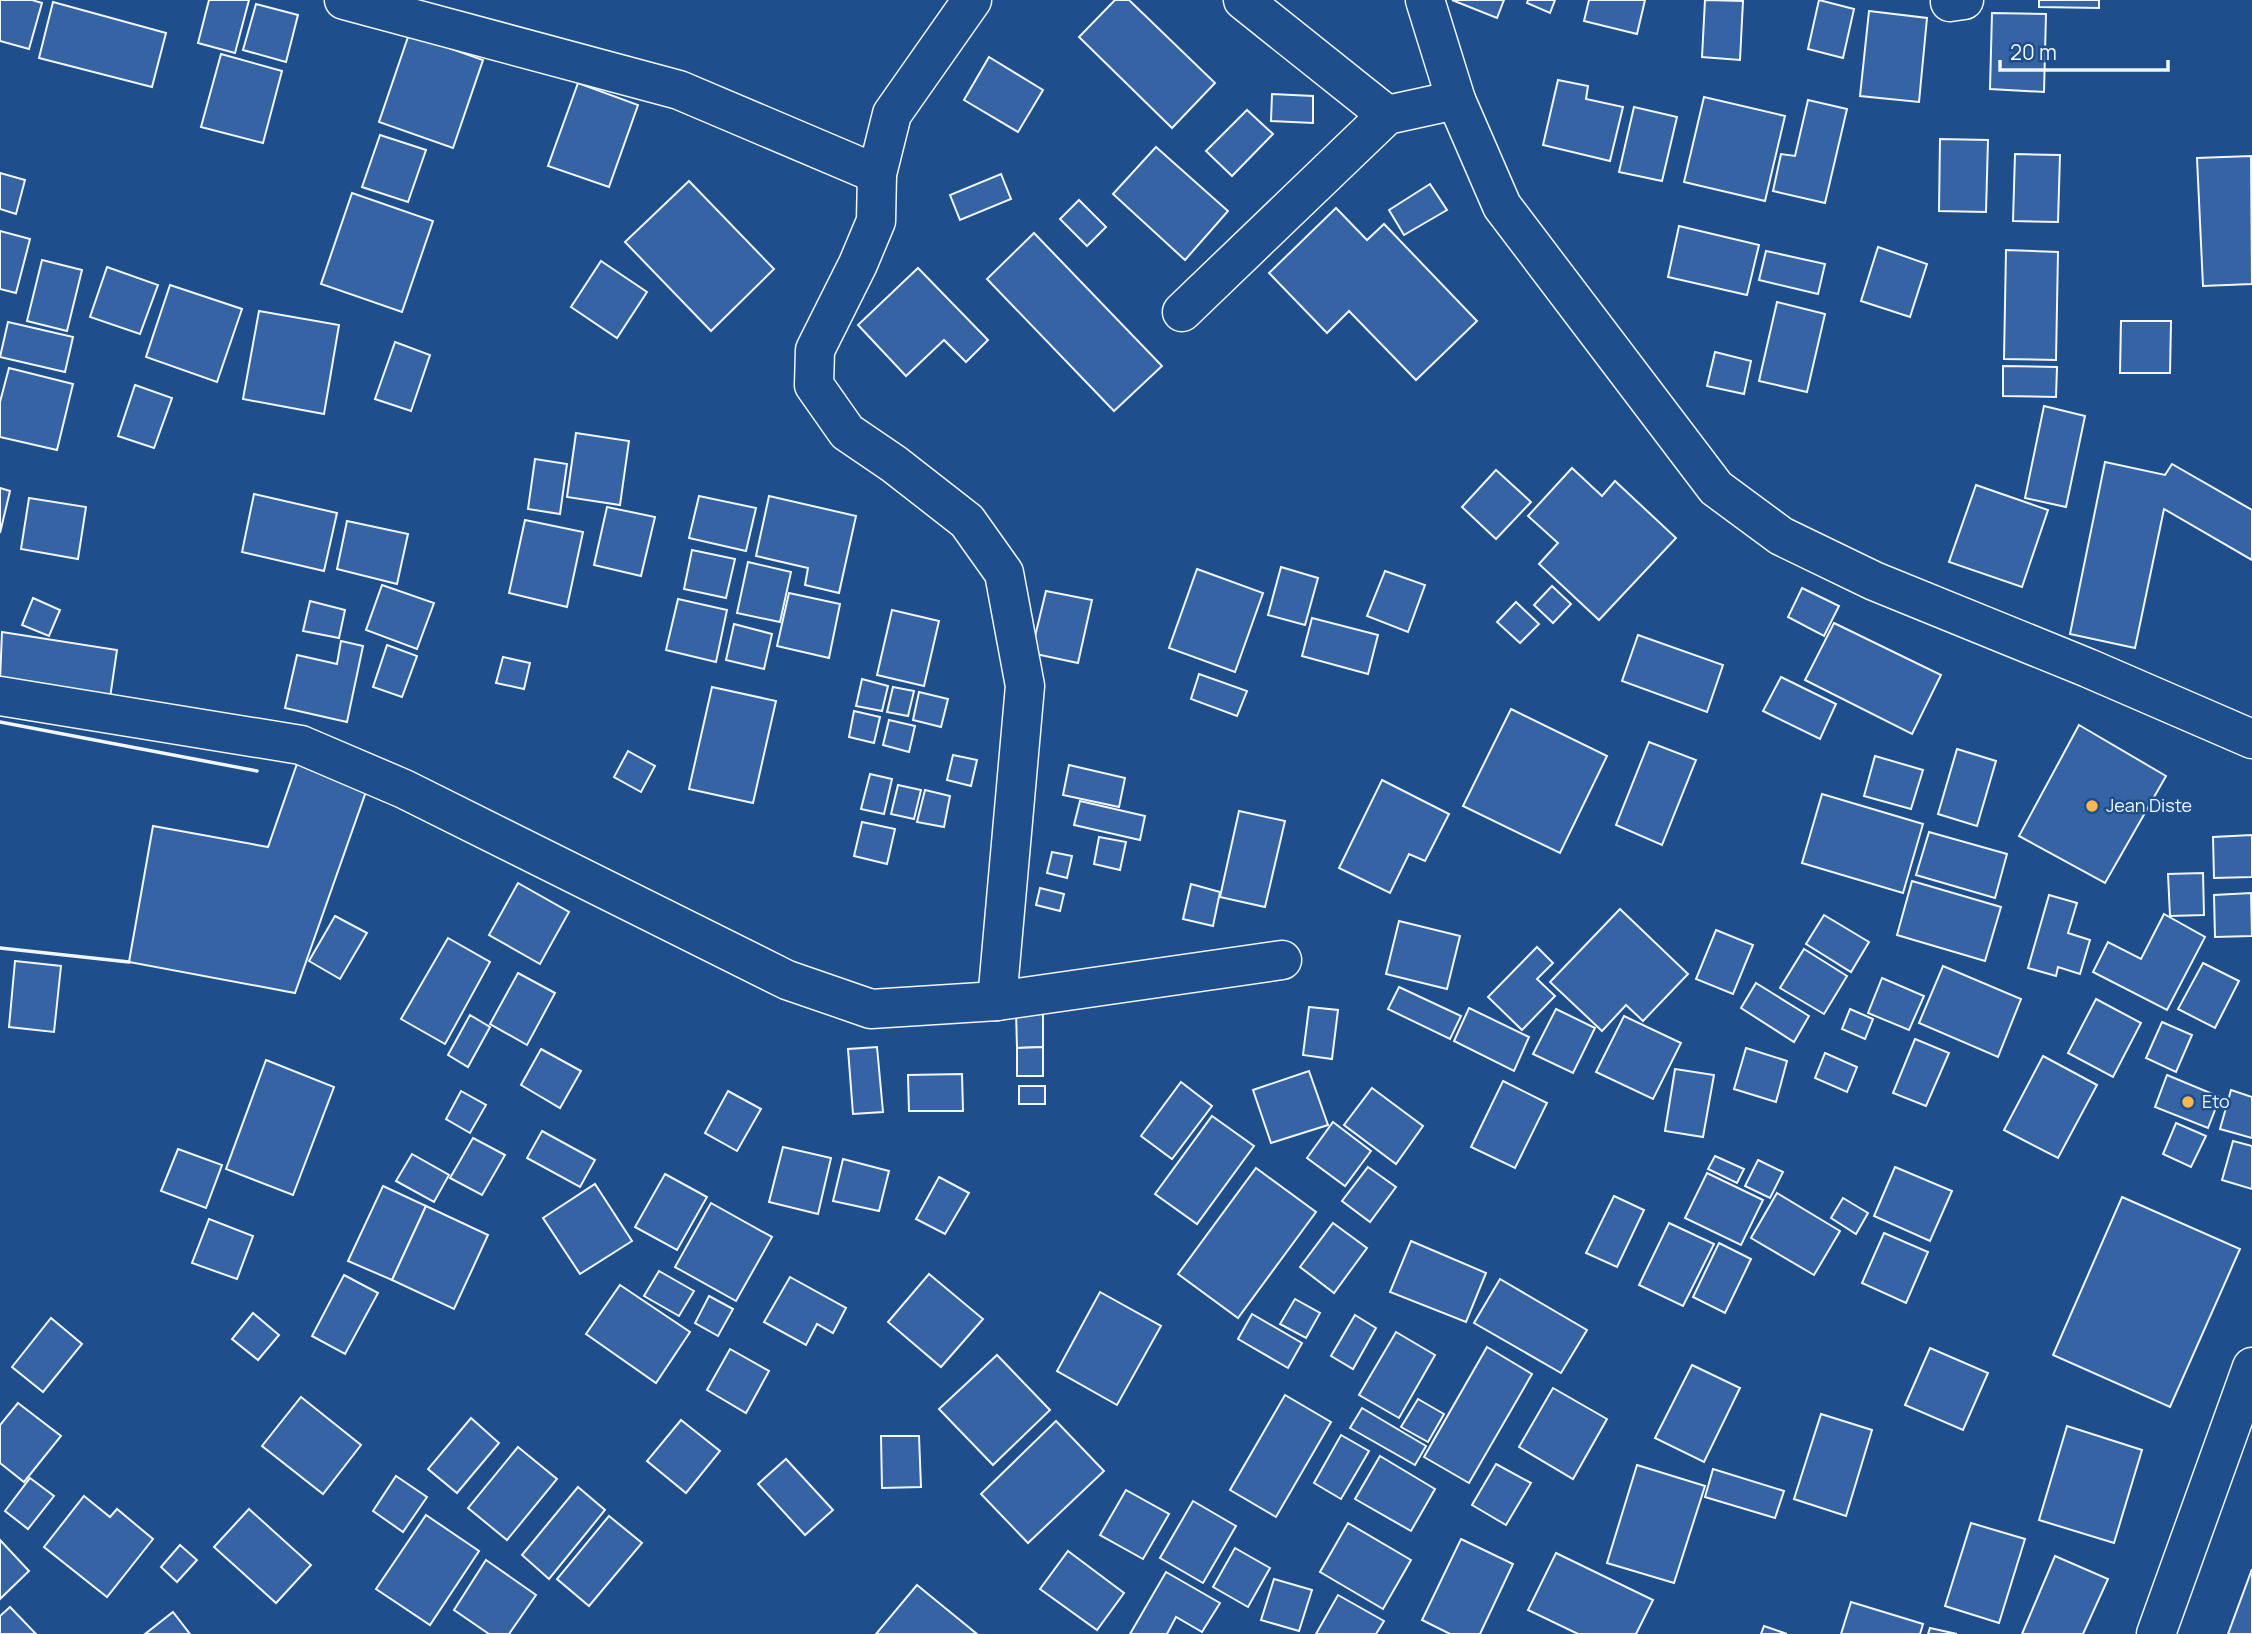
<svg xmlns="http://www.w3.org/2000/svg" width="2252" height="1634" font-family="Manrope,sans-serif">
<style>
.building{fill:#3563a3;stroke:#f2f6ff;stroke-width:2}
.lines{fill:none;stroke-linecap:round;stroke-linejoin:round}
.minor-casing{stroke:#f2f6ff;stroke-width:41}
.minor{stroke:#1f4e8c;stroke-width:38}
.wall{stroke:#f2f6ff;stroke-width:3.5}
.poi-dot{fill:#ffb74d;stroke:#1f4e8c;stroke-width:2.5}
.labels{text-anchor:middle;stroke-width:5;stroke-linejoin:round;paint-order:stroke}
.poi-label{font-size:18px;fill:#f2f6ff;stroke:#1f4e8c;text-anchor:start}
</style>
<rect width="100%" height="100%" fill="#1f4e8c"/>
<!-- building -->
<g class="building">
<path d="M0,0H32L42,3L29,49L0,41Z"/>
<path d="M209,0H249L235,53L198,43Z"/>
<path d="M1115,0H1129L1215,83L1172,128L1079,37Z"/>
<path d="M1452,0H1504L1497,18Z"/>
<path d="M1528,0H1555L1550,13L1527,3Z"/>
<path d="M1589,0H1645L1637,34L1584,21Z"/>
<path d="M1705,0L1743,1L1740,60L1702,57Z"/>
<path d="M1819,0L1854,9L1843,58L1808,49Z"/>
<path d="M2039,0H2099V8L2039,7Z"/>
<path d="M53,2L166,33L152,87L39,58Z"/>
<path d="M256,4L298,15L286,62L243,50Z"/>
<path d="M1869,11L1927,18L1919,102L1860,96Z"/>
<path d="M1992,13L2046,14L2044,92L1990,89Z"/>
<path d="M409,34L483,60L453,148L379,122Z"/>
<path d="M221,54L282,71L263,143L201,127Z"/>
<path d="M989,57L1043,90L1018,132L964,100Z"/>
<path d="M1558,80L1588,86L1586,99L1623,107L1610,161L1543,145Z"/>
<path d="M578,83L638,105L609,187L548,166Z"/>
<path d="M1272,94L1313,96V123L1271,121Z"/>
<path d="M1704,97L1785,116L1765,201L1684,182Z"/>
<path d="M1808,100L1847,109L1825,203L1773,191L1781,154L1795,156Z"/>
<path d="M1634,107L1677,117L1662,181L1619,172Z"/>
<path d="M1247,110L1273,134L1232,176L1206,151Z"/>
<path d="M380,135L426,150L408,202L362,187Z"/>
<path d="M1940,139L1988,140L1986,212L1939,211Z"/>
<path d="M1156,147L1228,211L1185,260L1113,194Z"/>
<path d="M2015,154L2060,155L2058,222L2013,221Z"/>
<path d="M2251,156L2252,284L2203,286L2197,158Z"/>
<path d="M0,173L25,180L16,214L0,209Z"/>
<path d="M1001,174L1011,199L960,220L950,195Z"/>
<path d="M689,181L774,269L711,331L625,242Z"/>
<path d="M1430,184L1447,210L1404,235L1389,210Z"/>
<path d="M352,193L433,221L402,312L321,284Z"/>
<path d="M1079,200L1106,227L1087,246L1060,219Z"/>
<path d="M1336,208L1367,240L1384,224L1477,321L1416,380L1349,311L1327,333L1269,273Z"/>
<path d="M1679,226L1759,245L1747,295L1668,277Z"/>
<path d="M0,231L30,239L16,293L0,289Z"/>
<path d="M1034,233L1162,366L1114,411L987,279Z"/>
<path d="M1878,247L1927,264L1910,317L1861,301Z"/>
<path d="M2006,250L2058,252L2056,360L2004,359Z"/>
<path d="M1766,251L1825,264L1818,294L1759,280Z"/>
<path d="M42,260L82,270L67,331L27,321Z"/>
<path d="M601,261L647,292L617,338L571,307Z"/>
<path d="M107,267L158,285L140,334L90,317Z"/>
<path d="M918,268L988,340L966,362L944,340L906,376L858,325Z"/>
<path d="M170,285L242,309L217,382L146,357Z"/>
<path d="M1777,302L1825,314L1807,392L1759,381Z"/>
<path d="M259,311L339,325L324,414L243,399Z"/>
<path d="M2121,321H2171L2170,373H2120Z"/>
<path d="M8,322L73,337L65,372L0,357Z"/>
<path d="M395,342L430,355L411,411L375,399Z"/>
<path d="M1715,352L1751,361L1744,394L1707,386Z"/>
<path d="M2003,366L2057,367L2056,397L2003,396Z"/>
<path d="M9,368L73,384L57,450L0,437V402Z"/>
<path d="M135,385L172,398L154,448L118,436Z"/>
<path d="M2044,406L2085,416L2066,507L2025,498Z"/>
<path d="M576,433L629,441L620,505L567,497Z"/>
<path d="M535,459L567,464L560,514L528,509Z"/>
<path d="M2105,462L2165,475L2172,464L2252,510V560L2164,509L2135,648L2070,634Z"/>
<path d="M1572,468L1602,496L1615,481L1676,538L1599,620L1539,564L1558,543L1528,516Z"/>
<path d="M1496,470L1531,502L1496,539L1462,507Z"/>
<path d="M1976,485L2048,510L2022,587L1949,562Z"/>
<path d="M0,488L10,491L0,533Z"/>
<path d="M254,494L337,513L324,571L242,552Z"/>
<path d="M699,496L756,508L746,551L689,538Z"/>
<path d="M769,496L856,516L839,593L805,585L808,568L756,556Z"/>
<path d="M29,498L86,507L78,559L21,549Z"/>
<path d="M607,507L655,517L641,576L594,565Z"/>
<path d="M525,520L583,532L567,607L509,593Z"/>
<path d="M347,521L408,534L397,584L337,569Z"/>
<path d="M692,550L735,559L726,598L684,589Z"/>
<path d="M748,562L791,572L780,622L737,613Z"/>
<path d="M1281,567L1318,578L1305,625L1268,615Z"/>
<path d="M1197,569L1263,593L1235,672L1169,648Z"/>
<path d="M1385,571L1425,585L1408,632L1367,616Z"/>
<path d="M382,585L434,603L417,649L366,630Z"/>
<path d="M1552,586L1571,604L1553,623L1534,605Z"/>
<path d="M1802,588L1839,606L1824,636L1788,617Z"/>
<path d="M1046,591L1092,600L1078,663L1031,653Z"/>
<path d="M789,593L840,604L829,658L777,646Z"/>
<path d="M33,598L60,610L49,636L22,625Z"/>
<path d="M678,599L727,610L716,662L666,650Z"/>
<path d="M310,601L345,610L339,638L303,631Z"/>
<path d="M1516,602L1539,624L1520,643L1497,622Z"/>
<path d="M892,610L939,621L924,686L877,675Z"/>
<path d="M1312,618L1378,635L1368,674L1302,656Z"/>
<path d="M1834,623L1941,675L1912,734L1805,680Z"/>
<path d="M734,624L772,634L764,669L726,660Z"/>
<path d="M2,632L117,650L110,698L0,680Z"/>
<path d="M1638,635L1723,665L1707,712L1622,681Z"/>
<path d="M341,641L363,646L347,722L285,708L297,655L337,664Z"/>
<path d="M387,645L417,656L402,697L373,687Z"/>
<path d="M503,657L530,663L524,689L496,683Z"/>
<path d="M1199,674L1247,691L1237,716L1191,699Z"/>
<path d="M1781,677L1836,704L1820,739L1763,711Z"/>
<path d="M862,679L888,686L882,711L856,706Z"/>
<path d="M712,687L776,701L753,803L689,789Z"/>
<path d="M893,687L914,691L908,716L887,712Z"/>
<path d="M919,692L948,699L941,727L913,720Z"/>
<path d="M1511,709L1607,756L1560,853L1463,806Z"/>
<path d="M854,711L880,717L874,743L849,737Z"/>
<path d="M889,720L915,726L909,752L883,745Z"/>
<path d="M2079,725L2166,776L2105,883L2019,836Z"/>
<path d="M1649,742L1696,760L1662,845L1616,825Z"/>
<path d="M1957,749L1996,761L1977,826L1938,814Z"/>
<path d="M628,751L655,766L641,792L614,777Z"/>
<path d="M953,755L977,760L971,786L947,780Z"/>
<path d="M1875,756L1923,770L1911,809L1864,796Z"/>
<path d="M299,758L369,783L295,993L129,962L153,826L268,847Z"/>
<path d="M1069,765L1125,778L1119,807L1063,795Z"/>
<path d="M870,774L892,779L884,814L861,809Z"/>
<path d="M1382,780L1449,814L1425,861L1409,854L1390,893L1339,868Z"/>
<path d="M898,785L921,790L914,819L891,814Z"/>
<path d="M925,790L950,796L944,827L917,822Z"/>
<path d="M1822,794L1923,824L1903,893L1802,863Z"/>
<path d="M1080,801L1145,816L1140,840L1074,825Z"/>
<path d="M1239,811L1285,821L1265,907L1220,897Z"/>
<path d="M862,822L895,829L887,864L854,856Z"/>
<path d="M1929,832L2007,854L1995,898L1916,875Z"/>
<path d="M2252,835V877L2214,878L2213,837Z"/>
<path d="M1099,837L1126,842L1120,870L1094,864Z"/>
<path d="M1052,852L1072,856L1067,878L1047,873Z"/>
<path d="M2203,873L2204,915L2170,916L2168,874Z"/>
<path d="M1912,881L2001,907L1985,961L1897,935Z"/>
<path d="M518,883L569,912L540,964L489,935Z"/>
<path d="M1191,884L1220,892L1213,926L1183,919Z"/>
<path d="M1040,888L1064,894L1060,911L1036,905Z"/>
<path d="M2251,893L2252,936L2215,937L2214,895Z"/>
<path d="M2049,895L2077,903L2068,933L2090,940L2080,974L2058,967L2056,976L2028,968Z"/>
<path d="M1620,909L1688,974L1643,1021L1626,1005L1602,1031L1550,982Z"/>
<path d="M2164,914L2205,937L2167,1010L2093,972L2108,942L2141,959Z"/>
<path d="M1824,915L1869,942L1851,972L1806,944Z"/>
<path d="M335,916L367,933L340,979L309,961Z"/>
<path d="M1399,921L1460,936L1447,989L1386,974Z"/>
<path d="M1716,930L1753,945L1733,994L1696,979Z"/>
<path d="M448,938L490,962L445,1044L401,1019Z"/>
<path d="M1537,947L1553,963L1537,979L1555,996L1522,1030L1488,997Z"/>
<path d="M1804,949L1847,976L1824,1014L1780,988Z"/>
<path d="M15,961L61,966L54,1032L9,1027Z"/>
<path d="M2203,963L2239,981L2215,1028L2178,1009Z"/>
<path d="M1943,966L2021,999L1998,1057L1919,1023Z"/>
<path d="M518,973L555,993L527,1045L490,1024Z"/>
<path d="M1882,978L1924,996L1909,1030L1868,1013Z"/>
<path d="M1756,983L1809,1016L1794,1042L1741,1008Z"/>
<path d="M1399,987L1461,1016L1450,1039L1388,1009Z"/>
<path d="M2096,999L2141,1023L2113,1077L2068,1053Z"/>
<path d="M1309,1007L1338,1010L1332,1059L1303,1055Z"/>
<path d="M1469,1008L1529,1037L1514,1071L1454,1041Z"/>
<path d="M1556,1009L1595,1028L1573,1073L1533,1054Z"/>
<path d="M1850,1009L1873,1019L1865,1039L1842,1029Z"/>
<path d="M1016,1011L1043,1012V1047L1017,1048Z"/>
<path d="M470,1015L490,1027L468,1067L448,1055Z"/>
<path d="M1624,1016L1681,1043L1653,1099L1596,1072Z"/>
<path d="M2162,1022L2192,1035L2176,1072L2146,1058Z"/>
<path d="M1915,1039L1949,1053L1926,1106L1893,1093Z"/>
<path d="M877,1047L883,1112L853,1114L848,1049Z"/>
<path d="M1043,1047V1076H1017V1048Z"/>
<path d="M1746,1048L1787,1061L1776,1102L1734,1089Z"/>
<path d="M541,1049L581,1071L560,1108L521,1085Z"/>
<path d="M1825,1053L1857,1067L1847,1092L1815,1078Z"/>
<path d="M2043,1056L2097,1085L2058,1158L2004,1130Z"/>
<path d="M266,1060L334,1087L293,1195L226,1169Z"/>
<path d="M1675,1069L1714,1075L1703,1137L1665,1131Z"/>
<path d="M1309,1071L1328,1125L1271,1143L1253,1090Z"/>
<path d="M962,1074L963,1111H909L908,1075Z"/>
<path d="M2167,1075L2220,1097L2208,1128L2155,1107Z"/>
<path d="M1503,1081L1547,1103L1515,1168L1471,1147Z"/>
<path d="M1181,1082L1212,1106L1172,1159L1141,1136Z"/>
<rect x="1019" y="1086" width="26" height="18"/>
<path d="M1372,1088L1423,1126L1396,1164L1344,1125Z"/>
<path d="M2231,1090L2252,1097V1138L2220,1129Z"/>
<path d="M461,1091L486,1105L470,1133L446,1119Z"/>
<path d="M728,1091L761,1109L737,1151L705,1133Z"/>
<path d="M1212,1116L1254,1146L1197,1224L1155,1194Z"/>
<path d="M1333,1122L1371,1151L1345,1186L1307,1158Z"/>
<path d="M2176,1123L2206,1136L2191,1167L2163,1154Z"/>
<path d="M542,1131L595,1160L580,1187L527,1158Z"/>
<path d="M473,1138L505,1155L482,1195L450,1178Z"/>
<path d="M2233,1141L2252,1146V1189L2222,1180Z"/>
<path d="M783,1147L831,1158L818,1214L769,1202Z"/>
<path d="M178,1149L222,1165L206,1208L161,1191Z"/>
<path d="M412,1154L449,1175L434,1202L396,1181Z"/>
<path d="M1715,1156L1744,1169L1737,1183L1708,1169Z"/>
<path d="M843,1159L889,1171L879,1211L833,1201Z"/>
<path d="M1758,1160L1783,1172L1770,1198L1745,1186Z"/>
<path d="M1368,1167L1396,1187L1370,1222L1342,1201Z"/>
<path d="M1895,1167L1952,1191L1930,1241L1874,1216Z"/>
<path d="M1256,1168L1316,1212L1238,1318L1178,1274Z"/>
<path d="M1707,1173L1763,1200L1741,1245L1685,1218Z"/>
<path d="M665,1174L707,1197L677,1250L635,1227Z"/>
<path d="M939,1177L969,1193L945,1234L916,1219Z"/>
<path d="M595,1184L632,1241L580,1274L543,1218Z"/>
<path d="M383,1186L426,1206L392,1280L348,1261Z"/>
<path d="M1777,1193L1840,1231L1814,1275L1751,1238Z"/>
<path d="M1614,1196L1644,1210L1617,1267L1586,1253Z"/>
<path d="M2122,1197L2240,1249L2170,1407L2053,1355Z"/>
<path d="M1843,1198L1868,1213L1856,1234L1831,1218Z"/>
<path d="M711,1203L772,1237L736,1301L675,1267Z"/>
<path d="M426,1206L488,1235L454,1309L392,1280Z"/>
<path d="M209,1219L253,1236L237,1279L192,1263Z"/>
<path d="M1333,1223L1367,1248L1334,1293L1300,1267Z"/>
<path d="M1669,1223L1714,1244L1683,1306L1639,1285Z"/>
<path d="M1884,1233L1928,1252L1906,1303L1862,1283Z"/>
<path d="M1411,1241L1486,1273L1466,1322L1390,1292Z"/>
<path d="M1719,1243L1751,1259L1725,1313L1693,1297Z"/>
<path d="M659,1271L694,1291L679,1316L644,1296Z"/>
<path d="M929,1274L983,1319L941,1367L888,1322Z"/>
<path d="M344,1275L378,1293L345,1354L312,1336Z"/>
<path d="M790,1277L846,1308L833,1333L817,1324L806,1345L764,1322Z"/>
<path d="M1500,1279L1587,1330L1561,1373L1474,1323Z"/>
<path d="M620,1285L690,1332L656,1383L586,1334Z"/>
<path d="M1100,1292L1161,1326L1117,1405L1057,1371Z"/>
<path d="M709,1296L733,1309L718,1336L695,1323Z"/>
<path d="M1295,1299L1320,1313L1306,1338L1280,1324Z"/>
<path d="M253,1313L279,1335L258,1360L232,1339Z"/>
<path d="M1252,1314L1302,1343L1288,1368L1238,1339Z"/>
<path d="M1355,1315L1376,1328L1353,1369L1331,1356Z"/>
<path d="M51,1318L82,1344L43,1392L12,1367Z"/>
<path d="M1396,1332L1435,1355L1399,1418L1359,1395Z"/>
<path d="M1487,1347L1532,1374L1469,1483L1424,1457Z"/>
<path d="M1930,1348L1988,1373L1963,1430L1905,1405Z"/>
<path d="M730,1349L769,1371L746,1413L707,1390Z"/>
<path d="M997,1355L1050,1410L993,1465L939,1409Z"/>
<path d="M1692,1365L1740,1388L1704,1462L1655,1438Z"/>
<path d="M1553,1388L1607,1419L1573,1479L1519,1447Z"/>
<path d="M1285,1395L1331,1422L1276,1517L1230,1490Z"/>
<path d="M301,1397L361,1445L323,1494L262,1446Z"/>
<path d="M1418,1399L1444,1414L1428,1442L1401,1427Z"/>
<path d="M18,1403L61,1436L24,1482L0,1463V1425Z"/>
<path d="M1362,1408L1426,1446L1415,1465L1350,1428Z"/>
<path d="M1821,1414L1872,1430L1846,1516L1794,1499Z"/>
<path d="M471,1418L499,1443L457,1493L428,1469Z"/>
<path d="M681,1420L720,1451L686,1493L647,1461Z"/>
<path d="M1056,1421L1104,1471L1028,1543L981,1494Z"/>
<path d="M2067,1426L2142,1450L2114,1543L2039,1520Z"/>
<path d="M1341,1435L1369,1451L1341,1499L1314,1483Z"/>
<path d="M881,1436H919L921,1487L882,1488Z"/>
<path d="M518,1447L557,1479L507,1540L468,1508Z"/>
<path d="M1380,1456L1435,1489L1411,1531L1355,1499Z"/>
<path d="M786,1459L833,1510L805,1535L758,1484Z"/>
<path d="M1496,1464L1531,1483L1506,1525L1472,1505Z"/>
<path d="M1637,1465L1705,1486L1674,1583L1607,1563Z"/>
<path d="M1713,1469L1784,1491L1775,1518L1705,1497Z"/>
<path d="M396,1476L427,1497L403,1532L373,1511Z"/>
<path d="M30,1478L54,1496L28,1529L5,1511Z"/>
<path d="M578,1487L605,1510L549,1579L522,1555Z"/>
<path d="M1126,1490L1169,1514L1143,1559L1100,1535Z"/>
<path d="M84,1496L110,1517L117,1509L153,1539L107,1597L44,1547Z"/>
<path d="M1193,1501L1236,1526L1203,1583L1160,1558Z"/>
<path d="M249,1509L311,1565L276,1603L214,1547Z"/>
<path d="M426,1515L479,1551L430,1625L376,1589Z"/>
<path d="M609,1516L642,1543L589,1606L557,1579Z"/>
<path d="M1348,1523L1411,1560L1383,1609L1320,1572Z"/>
<path d="M1971,1523L2025,1539L1999,1623L1945,1606Z"/>
<path d="M1461,1539L1513,1564L1480,1634H1450L1422,1620Z"/>
<path d="M0,1540L29,1571L0,1599Z"/>
<path d="M180,1545L197,1560L177,1582L161,1567Z"/>
<path d="M1235,1548L1270,1568L1248,1607L1213,1587Z"/>
<path d="M1068,1551L1124,1593L1097,1630L1040,1589Z"/>
<path d="M1556,1553L1653,1600L1636,1634H1578L1528,1610Z"/>
<path d="M2055,1556L2108,1579L2083,1634H2022Z"/>
<path d="M486,1560L536,1595L509,1634H489L454,1610Z"/>
<path d="M2252,1569V1634H2228Z"/>
<path d="M1166,1572L1220,1603L1202,1632L1176,1617L1167,1634H1130Z"/>
<path d="M1274,1579L1312,1590L1299,1631L1261,1620Z"/>
<path d="M917,1585L977,1634H876Z"/>
<path d="M1338,1595L1384,1621L1376,1634H1316Z"/>
<path d="M1851,1602L1923,1624L1920,1634H1841Z"/>
<path d="M10,1607L36,1634H0V1616Z"/>
<path d="M173,1612L190,1634H145Z"/>
<path d="M1764,1626L1787,1634H1761Z"/>
<path d="M1930,1628L1957,1634H1928Z"/>
</g>
<g class="lines">
<defs>
<g id="minor">
<path d="M344,0L679,90L877,174"/>
<path d="M972,0L892,114L877,174L876,221L858,264L815,350L814,385L847,432L894,464L967,521L1004,573L1025,686L997,1001"/>
<path d="M1243,0L1387,115"/>
<path d="M1425,0L1456,100L1502,206L1716,488L1781,536L1874,581L2088,668L2252,739"/>
<path d="M1950,2L1964,0"/>
<path d="M1182,312L1387,115L1456,100"/>
<path d="M0,696L301,745L404,789L787,980L871,1009L997,1001L1282,960"/>
<path d="M2156,1634L2252,1367"/>
</g>
</defs>
<!-- minor casing -->
<use href="#minor" class="minor-casing"/>
<!-- minor -->
<use href="#minor" class="minor"/>
<!-- wall -->
<g class="wall">
<path d="M0,722L257,771"/>
<path d="M0,948L129,962"/>
</g>
</g>
<!-- markers -->
<g class="poi-dot">
<circle cx="2092" cy="806" r="7"/>
<circle cx="2188" cy="1102" r="7"/>
</g>
<g class="labels">
<!-- poi labels -->
<g class="poi-label">
<text x="2106" y="812">Jean Diste</text>
<text x="2202" y="1108">Eto</text>
</g>
</g>
<!-- scale -->
<path d="M2000 60v10h168v-10" fill="none" stroke="#f2f6ff" stroke-width="3.5"/>
<text x="2010" y="60" font-size="21" fill="#f2f6ff" stroke="#1f4e8c" stroke-width="5" paint-order="stroke">20 m</text>
</svg>
